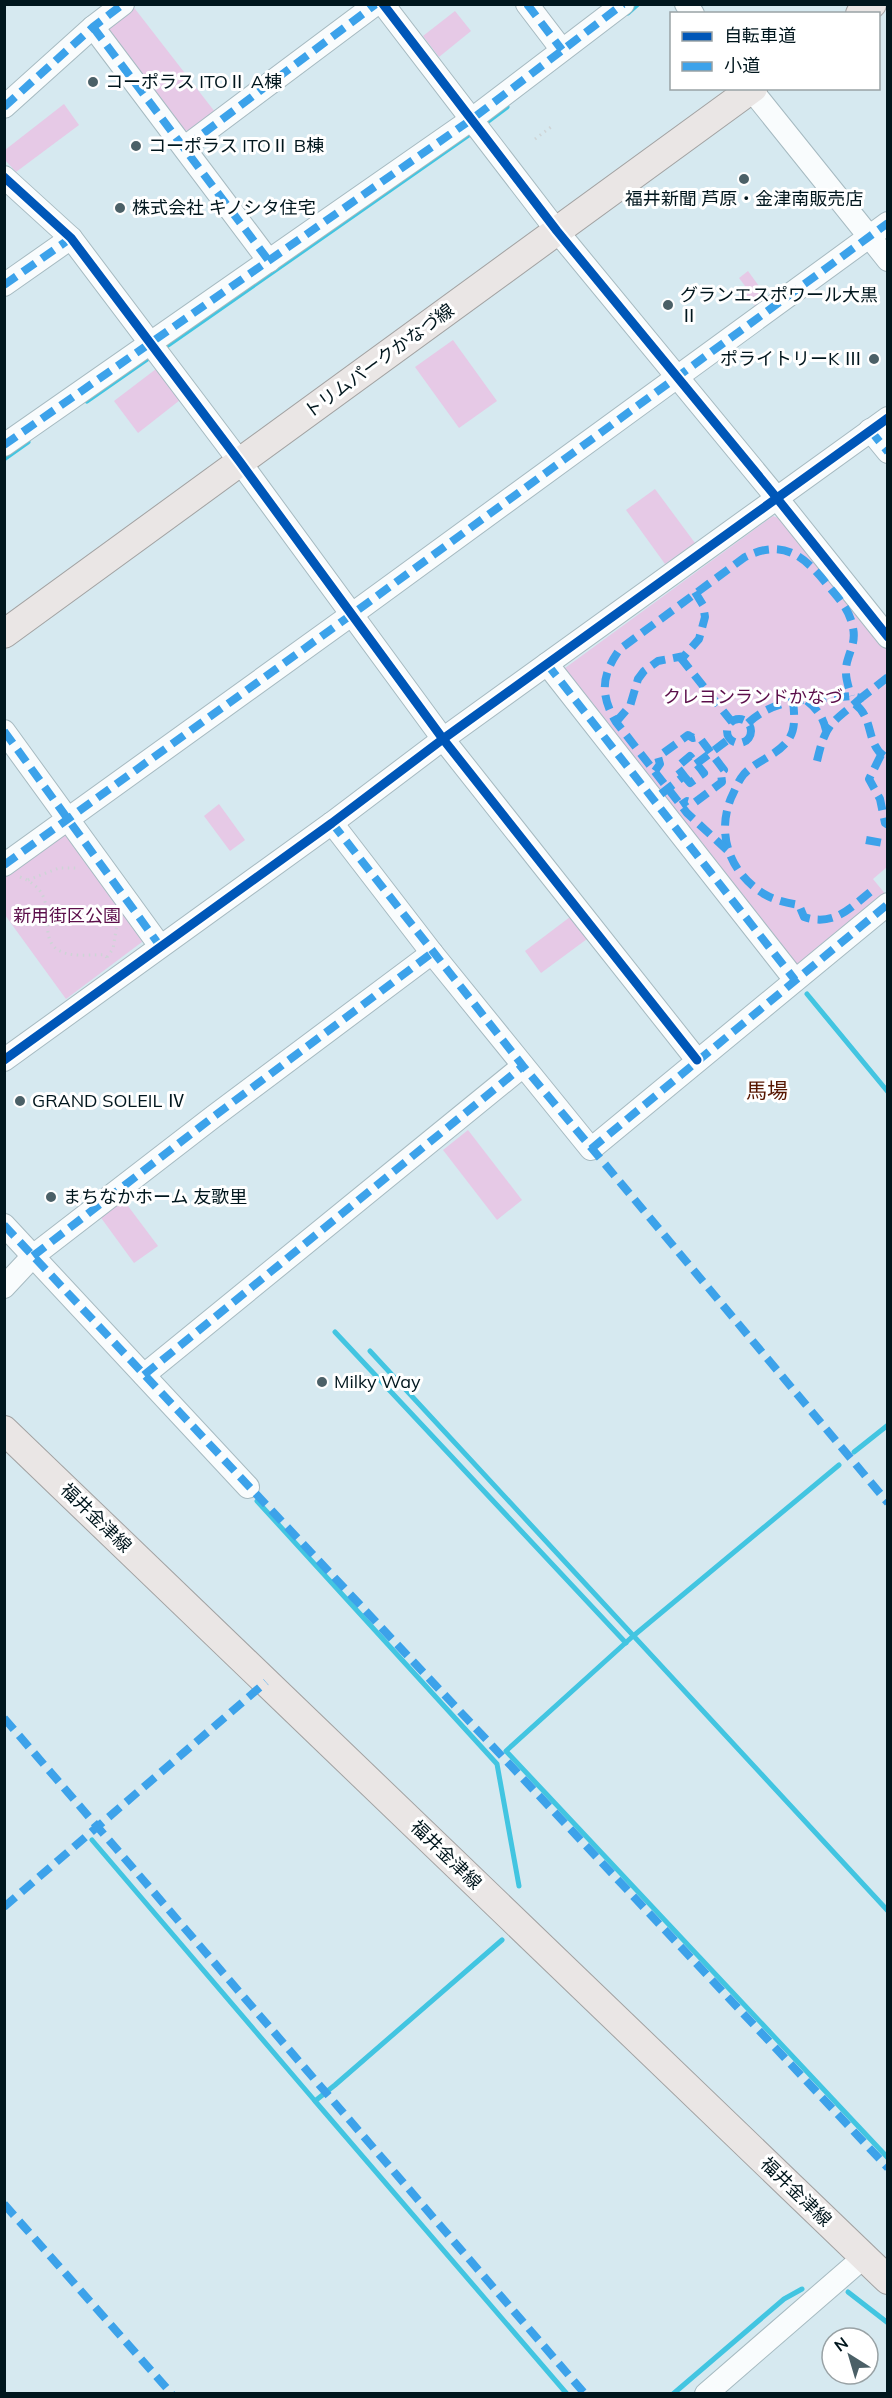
<svg xmlns="http://www.w3.org/2000/svg" width="892" height="2398" font-family="Mulish,'Noto Sans JP',sans-serif">
<style>
.green{fill:#e6c9e6}
.lines{fill:none;stroke-linecap:round;stroke-linejoin:round}
.stream{stroke:#42c5e1;stroke-width:5}
.minor-casing{stroke:#a6bac1;stroke-width:24}
.major-casing{stroke:#a2a2a2;stroke-width:30}
.path{stroke:#ced4d6;stroke-width:3;stroke-dasharray:1.5 4.5;stroke-linecap:butt}
.minor{stroke:#f9fcfd;stroke-width:22}
.major{stroke:#eae6e5;stroke-width:28}
.quiet{stroke:#3ca2ea;stroke-width:8;stroke-dasharray:15 8;stroke-linecap:butt}
.cycleway-casing{stroke:#fff;stroke-width:13}
.cycleway{stroke:#0057b8;stroke-width:9}
.poi-dot{fill:#4b6067;stroke:#fff;stroke-width:2}
.labels{text-anchor:middle;stroke-width:6;stroke-linejoin:round;paint-order:stroke}
.poi-label{font-size:18px;fill:#00161d;stroke:#fff;text-anchor:start}
.street-label{font-size:18px;fill:#00161d;stroke:#fff}
.park-label{font-size:18px;fill:#5b0e4a;stroke:#fff}
.quarter-label{font-size:21px;fill:#561600;stroke:#fff}
</style>
<rect width="100%" height="100%" fill="#d6e9f0"/>
<!-- green -->
<g class="green">
<path d="M132,5L215,112L190,131L175,129L107,38L108,24Z"/>
<path d="M455,11L471,31L439,57L423,36Z"/>
<path d="M64,104L79,125L16,172L5,160V150Z"/>
<path d="M748,271L767,297L755,306L742,289L745,286L739,278Z"/>
<path d="M453,340L497,401L459,428L415,367Z"/>
<path d="M156,369L180,400L138,433L114,401Z"/>
<path d="M655,489L695,543L665,564L626,510Z"/>
<path d="M773,516L784,520L887,647V867L873,879L887,896L802,964H794L565,677V668Z"/>
<path d="M219,804L245,840L230,851L204,816Z"/>
<path d="M65,829L146,939L66,999L5,915L4,874Z"/>
<path d="M570,917L587,939L541,973L525,951Z"/>
<path d="M468,1130L522,1200L497,1220L443,1150Z"/>
<path d="M122,1198L158,1246L134,1263L99,1215Z"/>
</g>
<g class="lines">
<!-- stream -->
<g class="stream">
<path d="M628,13L638,4"/>
<path d="M483,125L507,107"/>
<path d="M161,350L473,132"/>
<path d="M87,401L153,355"/>
<path d="M4,459L28,442"/>
<path d="M807,994L888,1092"/>
<path d="M335,1332L626,1643"/>
<path d="M370,1351L888,1911"/>
<path d="M854,1452L888,1425"/>
<path d="M839,1465L632,1637L506,1751L888,2158"/>
<path d="M257,1501L497,1764L519,1886"/>
<path d="M92,1840L315,2101"/>
<path d="M502,1940L335,2085L315,2101L567,2394"/>
<path d="M848,2292L888,2323"/>
<path d="M673,2394L784,2299L802,2289"/>
</g>
<defs>
<g id="minor">
<path d="M383,4L557,231L776,497L888,637"/>
<path d="M527,4L562,50"/>
<path d="M686,4L693,14"/>
<path d="M93,27L269,261"/>
<path d="M750,88L888,260"/>
<path d="M4,107L93,27L123,4"/>
<path d="M185,147L376,4"/>
<path d="M4,177L71,238L240,462L443,739L697,1060"/>
<path d="M4,285L71,238"/>
<path d="M870,430L888,452"/>
<path d="M4,445L472,119L623,4"/>
<path d="M547,664L795,980"/>
<path d="M4,731L160,946"/>
<path d="M332,823L432,953L591,1149L888,904"/>
<path d="M4,865L351,615L888,223"/>
<path d="M4,1060L332,823L443,739L888,418"/>
<path d="M4,1225L248,1487"/>
<path d="M4,1287L33,1256L213,1117L432,953"/>
<path d="M144,1375L523,1066"/>
<path d="M706,2394L864,2257"/>
</g>
<g id="major">
<path d="M860,14L872,4"/>
<path d="M4,634L753,88"/>
<path d="M4,1430L888,2280"/>
</g>
</defs>
<!-- minor casing -->
<use href="#minor" class="minor-casing"/>
<!-- major casing -->
<use href="#major" class="major-casing"/>
<!-- path -->
<g class="path">
<path d="M535,139L551,127"/>
<path d="M20,877C65,894 34,934 58,950C71,958 90,954 105,955L109,961"/>
<path d="M28,880L59,868H78"/>
<path d="M107,957L113,949L117,924"/>
</g>
<!-- minor -->
<use href="#minor" class="minor"/>
<!-- major -->
<use href="#major" class="major"/>
<!-- quiet -->
<g class="quiet">
<path d="M527,4L562,50"/>
<path d="M93,27L269,261"/>
<path d="M4,107L93,27L123,4"/>
<path d="M185,147L376,4"/>
<path d="M4,285L71,238"/>
<path d="M870,430L888,452"/>
<path d="M4,445L472,119L623,4"/>
<path d="M680,657L732,722"/>
<path d="M547,664L795,980"/>
<path d="M793,700C794,712 796,727 790,737C781,754 757,760 744,774C738,781 735,790 731,798C716,835 730,873 764,894C774,900 787,903 799,905L804,917C835,927 851,907 874,889"/>
<path d="M807,701C817,709 823,717 826,730"/>
<path d="M855,704C875,719 865,746 887,758"/>
<circle cx="739" cy="731" r="12"/>
<path d="M616,722L630,706L638,679L644,671L658,661L684,656L699,639L705,617L703,605L695,592"/>
<path d="M748,723C777,696 814,700 851,696L861,698L888,677"/>
<path d="M4,731L160,946"/>
<path d="M881,755L869,779L880,799L885,823L888,825"/>
<path d="M817,761C826,721 832,724 861,698"/>
<path d="M696,764L729,739"/>
<path d="M655,771L660,764L658,757L688,735L693,738L699,737L724,770L721,773L722,782L694,803L687,801L681,805"/>
<path d="M661,794L684,776L677,767L690,756L704,773L690,783L684,776"/>
<path d="M332,823L523,1066L888,1503"/>
<path d="M866,840L888,844"/>
<path d="M727,850L687,813L616,722C600,695 601,675 620,649L745,557C785,537 806,558 830,588C841,601 850,611 853,628C857,646 845,656 846,673C846,680 849,688 851,696"/>
<path d="M4,865L351,615L888,223"/>
<path d="M591,1149L888,904"/>
<path d="M4,1225L888,2168"/>
<path d="M33,1256L213,1117L432,953"/>
<path d="M144,1375L523,1066"/>
<path d="M4,1718L585,2394"/>
<path d="M4,1907L266,1682"/>
<path d="M4,2204L172,2394"/>
</g>
<defs>
<g id="cycleway">
<path d="M383,4L557,231L776,497L888,637"/>
<path d="M4,177L71,238L240,462L443,739L697,1060"/>
<path d="M4,1060L332,823L443,739L888,418"/>
</g>
</defs>
<!-- cycleway casing -->
<use href="#cycleway" class="cycleway-casing"/>
<!-- cycleway -->
<use href="#cycleway" class="cycleway"/>
</g>
<!-- markers -->
<g class="poi-dot">
<circle cx="93" cy="82" r="6"/>
<circle cx="136" cy="146" r="6"/>
<circle cx="744" cy="179" r="6"/>
<circle cx="120" cy="208" r="6"/>
<circle cx="668" cy="305" r="6"/>
<circle cx="874" cy="359" r="6"/>
<circle cx="20" cy="1101" r="6"/>
<circle cx="51" cy="1197" r="6"/>
<circle cx="322" cy="1382" r="6"/>
</g>
<g class="labels">
<!-- poi labels -->
<g class="poi-label">
<text x="105" y="88">コーポラス ITOⅡ A棟</text>
<text x="148" y="152">コーポラス ITOⅡ B棟</text>
<text x="744" y="205" text-anchor="middle">福井新聞 芦原・金津南販売店</text>
<text x="132" y="214">株式会社 キノシタ住宅</text>
<text x="680" y="301">グランエスポワール大黒<tspan x="680" dy="21">Ⅱ</tspan></text>
<text x="862" y="365" text-anchor="end">ポライトリーK Ⅲ</text>
<text x="32" y="1107">GRAND SOLEIL Ⅳ</text>
<text x="63" y="1203">まちなかホーム 友歌里</text>
<text x="334" y="1388">Milky Way</text>
</g>
<!-- street labels -->
<g class="street-label">
<text transform="translate(379 361) rotate(-36)" y="6">トリムパークかなづ線</text>
<text transform="translate(96 1518) rotate(44)" y="6">福井金津線</text>
<text transform="translate(446 1855) rotate(44)" y="6">福井金津線</text>
<text transform="translate(796 2192) rotate(44)" y="6">福井金津線</text>
</g>
<!-- park labels -->
<g class="park-label">
<text x="753" y="703">クレヨンランドかなづ</text>
<text x="67" y="922">新用街区公園</text>
</g>
<!-- quarter labels -->
<g class="quarter-label">
<text x="767" y="1098">馬場</text>
</g>
</g>
<!-- border -->
<rect width="892" height="2398" fill="none" stroke="#00161d" stroke-width="12"/>
<!-- legend -->
<rect x="670" y="12" width="210" height="78" fill="#ffffff" stroke="#99a2a5" stroke-width="1.5"/>
<rect x="682" y="32" width="30" height="9" fill="#0057b8" stroke="#99a2a5" stroke-width="1.5"/>
<text x="724" y="42" font-size="18" fill="#00161d">自転車道</text>
<rect x="682" y="62" width="30" height="9" fill="#3ca2ea" stroke="#99a2a5" stroke-width="1.5"/>
<text x="724" y="72" font-size="18" fill="#00161d">小道</text>
<!-- north arrow -->
<g transform="translate(850 2356) rotate(323)"><circle r="28" fill="#ffffff" stroke="#99a2a5" stroke-width="1.5"/>
<path d="M0-4.5L10 22L0 15L-10 22Z" fill="#4b6067"/>
<text y="-9" font-size="16" font-weight="bold" text-anchor="middle" fill="#00161d">N</text>
</g>
</svg>
